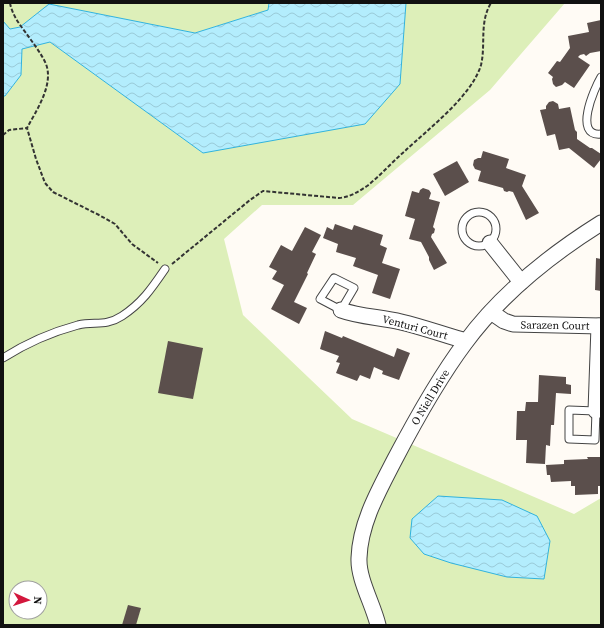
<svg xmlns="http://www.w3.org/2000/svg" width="604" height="628" font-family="'Source Serif 4',serif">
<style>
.grass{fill:#ddefb9;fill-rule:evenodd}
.water{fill:url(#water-waves);stroke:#31b3dd}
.building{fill:#5b4f4c}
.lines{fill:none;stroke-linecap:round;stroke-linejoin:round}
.lane-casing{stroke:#444;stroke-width:9}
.street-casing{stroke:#444;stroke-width:17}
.path{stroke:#333;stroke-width:2;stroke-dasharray:4 2;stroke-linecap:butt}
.lane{stroke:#fff;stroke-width:7}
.street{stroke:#fff;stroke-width:15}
.labels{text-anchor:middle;stroke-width:4;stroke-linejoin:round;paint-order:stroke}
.street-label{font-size:11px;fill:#111;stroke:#fff}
</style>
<defs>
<pattern id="water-waves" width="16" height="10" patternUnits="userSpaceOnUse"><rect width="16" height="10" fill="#b3edfd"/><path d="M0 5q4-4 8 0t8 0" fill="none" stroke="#99cad8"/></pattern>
</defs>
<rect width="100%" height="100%" fill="#fffbf5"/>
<!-- grass -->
<g class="grass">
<path d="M3,3H269L268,10L195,33L49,4L20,27L10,29L3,21Z"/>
<path d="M406,3H565L490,90L353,205H262L224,239L243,315L352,419L574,514L601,498V625H3V96H5L21,75L22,49L50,42L203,153L400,84ZM16,588H40V612H16Z"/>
</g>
<!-- water -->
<g class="water">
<path d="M269,3H406L400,84L365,124L203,153L50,42L22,49L21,75L5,96H3V21L10,29L20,27L49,4L195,33L268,10Z"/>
<path d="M438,496L502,500L537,516L550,541L544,579L507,577L451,563L424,554L410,538L412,519Z"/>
</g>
<!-- building -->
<g class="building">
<path d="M601,20V51L590,53L586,56L584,54L580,55L578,57L590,65L574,88L565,82L562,85L556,87L553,84L552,79L553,77L548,73L557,61L560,62L570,48L568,36L589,32L587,23Z"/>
<path d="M553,101L558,104L559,109L570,107L575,130L577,132V139L590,148H592L601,154V159L594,168L569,148L559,150L555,134L547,136L540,110L546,109V106L549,102Z"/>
<path d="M483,151L509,159L506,168L526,175L522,186L539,213L526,220L513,192L509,191L507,192L504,191L503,188L478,181L481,171L475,169L473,165L474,160L478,158H481Z"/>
<path d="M457,161L469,182L445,196L433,174Z"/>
<path d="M423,188L429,190L431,193L429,199L440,202L433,227L435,229L434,233L432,234L431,237L447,263L434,270L429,260V257L421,242L409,239L415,219L405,216L412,191L419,193L420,190Z"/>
<path d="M335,224L352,230L354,225L383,235L380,245L387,248L382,263L400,269L390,299L372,293L378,275L353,266L356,258L336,252L338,244L323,238L327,227L333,230Z"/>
<path d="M305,227L321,235L312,252L316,254L307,273L308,274L294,302L307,308L299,324L271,309L284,285L272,279L277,271L269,267L281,245L292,251Z"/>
<path d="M596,258L601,259V291L595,290Z"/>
<path d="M325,331L342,338L343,336L394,357L397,348L410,353L399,380L382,374L383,371L374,367L370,379L360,375L357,381L336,373L340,363L336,362L339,356L320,349Z"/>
<path d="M168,341L203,348L193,399L158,393Z"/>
<path d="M539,375L566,377V384L571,385V394L556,393L554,425H551L550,446L546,445L545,464L526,463L527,440H516L517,411H525L526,402H538Z"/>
<path d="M587,457H601V486H598V494L575,495V486H571V481L551,482L550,475H547L546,465L564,464V460L588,459Z"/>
<path d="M128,605L141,608L136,625H122Z"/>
</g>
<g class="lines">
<defs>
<g id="lane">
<path d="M601,77C594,89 573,137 601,134"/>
<circle cx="479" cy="229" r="17"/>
<path d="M334,278L354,288L341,310L320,299Z"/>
<path d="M3,358C25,344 52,332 78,325C95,321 105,327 122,316C142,303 152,288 165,269"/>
<path d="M569,410L596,411L595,440L569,439Z"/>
</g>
<g id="street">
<path d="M490,243L521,282"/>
<path d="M341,310C360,317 381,317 401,322C423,327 444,335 466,341"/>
<path d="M491,312L504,321L513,324L601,326"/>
<path d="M596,411L599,326"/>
<path d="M378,625C373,604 358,579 359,558C360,523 379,490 395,459C416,419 438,379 465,343C501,294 550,255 601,223"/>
</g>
</defs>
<!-- lane casing -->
<use href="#lane" class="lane-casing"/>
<!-- street casing -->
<use href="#street" class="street-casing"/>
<!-- path -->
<g class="path">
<path d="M10,3C12,14 19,24 26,33C33,43 41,53 46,64C54,85 36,111 27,128L36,159L45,183L53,192L99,215L115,224L132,244L158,263"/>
<path d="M3,135L9,130L27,128"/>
<path d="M172,264L250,200L263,191L339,198C350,197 358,192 367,186C380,176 392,162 405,151C427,130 472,96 481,65C486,44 479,23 491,3"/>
</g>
<!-- lane -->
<use href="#lane" class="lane"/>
<!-- street -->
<use href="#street" class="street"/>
</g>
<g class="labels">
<!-- street labels -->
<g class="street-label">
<text transform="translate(555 325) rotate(1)" y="4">Sarazen Court</text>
<text transform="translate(415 327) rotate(15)" y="4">Venturi Court</text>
<text transform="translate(430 397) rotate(-59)" y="4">O Niell Drive</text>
</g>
</g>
<!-- border -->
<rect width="604" height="628" fill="none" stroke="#111111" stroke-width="8"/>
<!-- north arrow -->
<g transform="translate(28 600) rotate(93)"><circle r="19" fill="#ffffff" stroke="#a0a0a0"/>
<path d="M0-3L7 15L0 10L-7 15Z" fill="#d3173d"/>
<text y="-6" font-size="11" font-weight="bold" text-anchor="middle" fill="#111111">N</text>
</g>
</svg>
